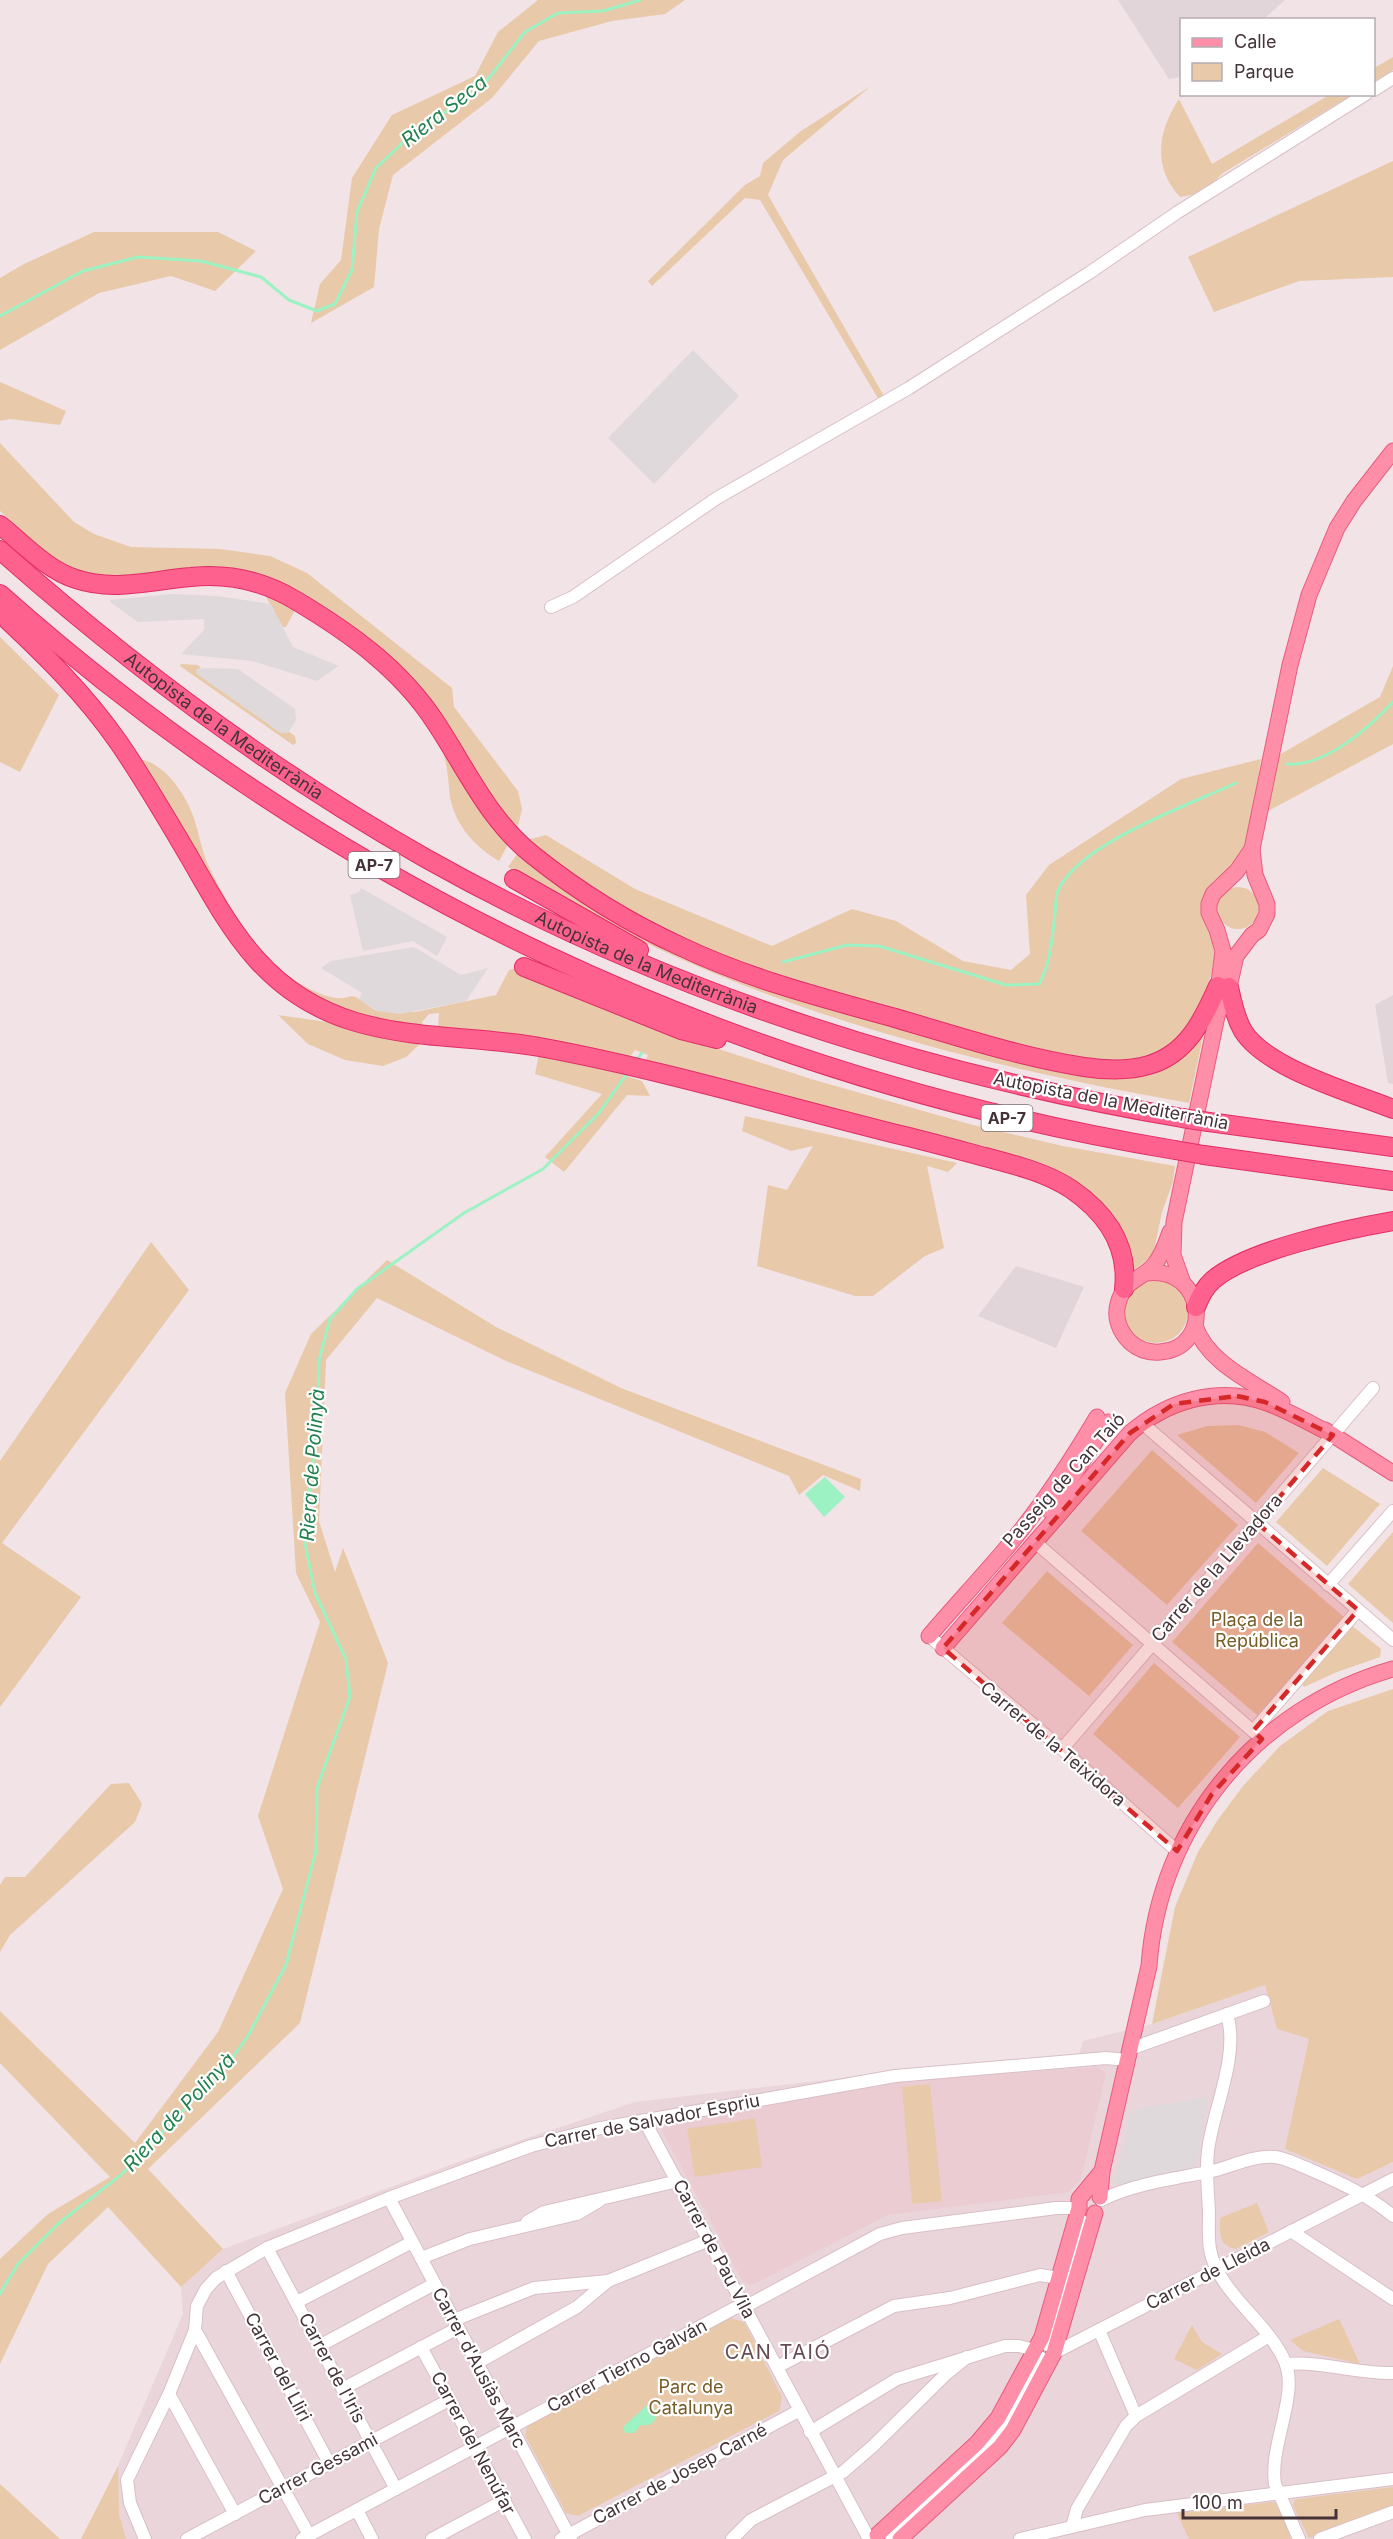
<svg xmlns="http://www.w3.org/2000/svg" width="1393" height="2539" font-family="Inter,sans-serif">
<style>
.residential{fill:#ead5da}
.industrial{fill:#e1d5da}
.education{fill:#ecccd3}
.green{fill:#e8c9a9}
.parking{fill:#dfd9db}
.water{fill:#9cf2c3}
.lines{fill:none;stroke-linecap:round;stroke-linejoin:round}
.stream{stroke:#9cf2c3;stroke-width:3}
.minor-casing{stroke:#d8bfc6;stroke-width:14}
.major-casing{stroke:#e75c7f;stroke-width:17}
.highway-casing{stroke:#e12d67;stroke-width:20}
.minor{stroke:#fff;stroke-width:12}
.major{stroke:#ff8fa9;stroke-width:15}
.highway{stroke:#ff618e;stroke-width:18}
.highway-bridge-casing{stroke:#e12d67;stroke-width:20;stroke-linecap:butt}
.highway-bridge{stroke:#ff618e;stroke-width:18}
.marked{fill:#d62828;fill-opacity:0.2;stroke:#d62828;stroke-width:4.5;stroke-dasharray:12 8;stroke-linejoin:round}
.labels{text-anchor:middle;stroke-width:4.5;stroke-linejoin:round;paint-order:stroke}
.shield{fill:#fff;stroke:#7c7074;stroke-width:1.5}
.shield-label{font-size:16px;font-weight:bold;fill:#443339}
.street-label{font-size:18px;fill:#443339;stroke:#fff}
.park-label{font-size:18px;fill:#765c25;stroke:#fff}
.water-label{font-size:20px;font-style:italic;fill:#22824f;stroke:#fff}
.neighbourhood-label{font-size:20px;letter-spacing:1.5px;fill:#674a54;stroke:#fff}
</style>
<rect width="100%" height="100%" fill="#f2e3e7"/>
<!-- residential -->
<path class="residential" d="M1265,1985L1277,2029L1309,2039L1357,2179L1393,2162V2539H126L119,2514L116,2470L183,2314L181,2287L223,2249L483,2153L635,2102L895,2072L1079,2055L1083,2041L1152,2024Z"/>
<!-- industrial -->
<g class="industrial">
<path d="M1118,0H1285L1264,19L1182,20L1181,77L1169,79Z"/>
<path d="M1393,995V1084L1388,1083L1375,1005Z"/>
<path d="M1016,1266L1084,1287L1056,1348L978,1316Z"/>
</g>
<!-- education -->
<path class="education" d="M1097,2067L1106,2073L1081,2179L1069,2192L888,2215L752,2285L743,2282L662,2131L666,2121L887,2082Z"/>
<!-- green -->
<g class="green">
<path d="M538,0H685L665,14L612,21L539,41L492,98L393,175L379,229L374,287L311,323L320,284L341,260L352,178L392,115L475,76L498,32Z"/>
<path d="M1393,57V70L1374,82V68Z"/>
<path d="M871,86L783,160L768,195L884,396L879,400L760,200L745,198L652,286L648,281L745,185L760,176L763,163L801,131Z"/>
<path d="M1329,95H1352L1223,173L1202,193L1180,197C1152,167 1158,131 1179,99L1212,164Z"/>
<path d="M1393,161V277L1299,281L1214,312L1188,257Z"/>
<path d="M94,232H218L256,251L215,291L171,276L99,293L0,350V278L24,264Z"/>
<path d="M0,382L66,411L60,425L10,419L0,421Z"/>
<path d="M0,443L74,522L94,534L131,547L220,549L270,556L307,573L452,688L454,707L518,791L522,809L517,830L497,804L424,691L346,623L293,589L250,571L200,566L140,575L93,576L65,566L32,541L0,511Z"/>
<path d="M265,590L340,635L414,699L510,841L499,861C475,847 455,825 450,797C448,781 448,763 441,747C415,686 349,644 295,610L286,627H283L265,595Z"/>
<path d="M0,637L59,695L20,772L0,762Z"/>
<path d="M181,664L198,665L201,668L196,670L281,733L289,732L295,736L296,743L293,745L180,666Z"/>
<path d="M1393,666V744L1268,811L1279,755L1380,697Z"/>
<path d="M139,759C163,762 184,792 192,813C199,831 201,851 210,869C233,915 264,967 312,990C320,994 333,999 342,998C348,998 350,995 356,997L376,1011L415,1012L496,995L509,970L516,968L679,1036L811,1079L969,1124L1063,1146L1175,1166L1173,1182L1162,1212L1155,1246L1151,1256L1136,1269H1132L1076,1186L644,1065L648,1055L635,1050L627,1061L438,1028L439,1013L429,1014L422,1022L424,1028H402L314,999L249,946Z"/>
<path d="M1261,759C1256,788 1253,827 1241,854C1232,873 1208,878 1203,900C1198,918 1210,926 1213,942C1220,971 1194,1025 1172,1043C1162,1052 1145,1059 1131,1060C1107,1063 1083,1057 1060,1053C1010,1042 962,1028 913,1014C838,992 762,973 690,942C631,916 578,879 527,840L546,835L635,889L772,946L852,909L896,921L963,961L1011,970L1030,954L1026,895L1049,865L1181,779Z"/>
<path d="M520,850L727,972L1136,1074L1205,1027L1189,1103C948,1060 717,999 508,867Z"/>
<circle cx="1238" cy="908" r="21"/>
<path d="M278,1015L334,1023L373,1036L422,1042L406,1057L383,1066L345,1060L308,1044Z"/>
<path d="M539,1054L605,1069L642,1081L650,1096L627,1095L564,1172L545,1157L602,1094L535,1074Z"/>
<path d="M745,1116L957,1163L948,1172L927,1166L944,1248L925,1256L873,1296H855L757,1266L768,1185L787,1190L813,1146L791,1151L742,1131Z"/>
<path d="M151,1242L189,1290L2,1543L81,1597L0,1707V1461Z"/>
<path d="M387,1260L496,1327L621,1388L861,1479L860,1491L823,1475L799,1495L789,1476L506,1361L377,1298L326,1360L319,1521L335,1572L343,1548L388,1663L300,2023L148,2169L223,2249L181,2287L108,2207L48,2264L0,2364V2259L48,2214L110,2177L0,2063V2011L135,2143L218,2032L283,1889L258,1816L320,1622L296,1573L285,1393L311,1334Z"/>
<circle cx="1156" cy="1311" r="32"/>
<path d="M1239,1425L1265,1432L1299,1453L1256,1503L1177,1435L1207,1426Z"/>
<path d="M1152,1450L1238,1525L1167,1605L1081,1531Z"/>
<path d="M1323,1468L1380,1504L1327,1566L1276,1522Z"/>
<path d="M1393,1532V1623L1348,1584Z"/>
<path d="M1258,1543L1344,1617L1258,1716L1172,1642Z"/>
<path d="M1047,1571L1133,1645L1089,1696L1002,1623Z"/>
<path d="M1351,1625L1381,1649L1380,1657L1337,1672L1304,1687L1301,1683Z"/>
<path d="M1154,1663L1240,1737L1178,1808L1093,1734Z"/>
<path d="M1393,1689V2162L1357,2179L1285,2149L1309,2039L1277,2029L1265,1985L1152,2024L1175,1907L1198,1852L1217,1821L1243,1786L1280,1746L1328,1711Z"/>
<path d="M129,1783L142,1804L135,1822L10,1935L0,1952V1885L5,1877H25L111,1784Z"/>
<path d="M930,2084L942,2201L912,2204L902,2087Z"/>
<path d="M755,2118L762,2167L695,2177L687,2129Z"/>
<path d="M1257,2203L1269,2232L1236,2249C1218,2245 1220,2234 1220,2218Z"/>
<path d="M730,2318L744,2322L782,2397L779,2411L578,2516L566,2513L525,2435L528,2424Z"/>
<path d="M1339,2319L1360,2364L1303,2351L1290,2340Z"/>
<path d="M1192,2325L1202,2342L1222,2354L1197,2370L1174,2359Z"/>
<path d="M118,2466L119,2514L126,2539H81Z"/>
<path d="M0,2484L60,2539H0Z"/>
<path d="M1393,2487V2506L1309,2538L1293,2506L1294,2501L1298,2499Z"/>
<path d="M1271,2502L1277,2503L1291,2534L1290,2539H1189L1177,2513Z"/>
</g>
<!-- parking -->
<g class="parking">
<path d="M693,350L739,396L654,484L608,438Z"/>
<path d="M172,594L217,596L271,604L293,647L339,666L317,681L252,661L181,654L204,630V619L138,622L110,602V600Z"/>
<path d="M206,668L238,669L295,709L296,720L289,732L281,733L197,674L196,670Z"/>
<path d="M361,888L447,937L437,956L413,941L363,951L350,895L359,892Z"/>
<path d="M414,947L461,975L488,968L466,1001L400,1014L376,1011L359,999L362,993L321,968L331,961Z"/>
<path d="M1208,2097L1196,2165L1192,2168L1117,2186L1115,2181L1131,2110Z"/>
</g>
<!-- water -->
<g class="water">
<path d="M825,1477L845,1497L824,1517L805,1494Z"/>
<path d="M646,2406L655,2409V2420L650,2425H641L634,2433H626L623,2430L624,2426Z"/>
</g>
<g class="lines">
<!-- stream -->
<g class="stream">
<path d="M0,316L83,271L138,257L201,261L261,277L289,300L317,311L335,304L352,270L357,212L376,168L411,135L481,88L525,32L558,13L603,11L640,0"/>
<path d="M1287,764C1325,767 1369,728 1393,702"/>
<path d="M783,962L847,945L879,946L1006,985L1039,984C1051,962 1052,939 1055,914C1056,907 1055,897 1058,891C1079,843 1189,805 1236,783"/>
<path d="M636,1061L642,1053"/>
<path d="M0,2294L18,2264L59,2223L121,2175L228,2064L248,2036L286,1965L316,1851L317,1788L350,1697L346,1659L315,1593L304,1538L318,1420L319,1361L330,1319L357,1289L464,1213L543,1169L599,1113L629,1071"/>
</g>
<defs>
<g id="minor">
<path d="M1374,90L1393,78"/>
<path d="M551,607L573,597L717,498L909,388L1089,273L1178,212L1366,94"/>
<path d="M1142,1423L1393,1640"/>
<path d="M1035,1542L1262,1739"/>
<path d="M1328,1585L1393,1511"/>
<path d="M929,1636L1062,1749L1177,1851"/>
<path d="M1253,1731L1358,1610"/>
<path d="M1062,1749L1373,1388"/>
<path d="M1227,2014C1239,2053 1216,2103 1209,2144C1205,2166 1208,2189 1209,2212C1209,2224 1208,2237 1210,2249C1217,2292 1269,2323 1285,2362C1299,2395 1269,2445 1275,2484L1299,2539"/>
<path d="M1130,2049L1264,2001"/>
<path d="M644,2120L868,2537"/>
<path d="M389,2198L571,2539"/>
<path d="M1101,2200C1134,2184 1172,2179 1208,2172C1229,2168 1252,2155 1275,2157C1286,2158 1298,2165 1309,2169C1339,2182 1368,2195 1393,2216"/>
<path d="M527,2222L544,2212L678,2181"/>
<path d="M1291,2231L1393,2299"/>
<path d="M267,2248L396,2489"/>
<path d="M421,2258L470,2239L577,2214L599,2201"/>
<path d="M226,2271L329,2463"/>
<path d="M297,2302L412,2242"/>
<path d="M454,2320L534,2288L608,2281"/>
<path d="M195,2330L309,2535"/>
<path d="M1099,2330L1136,2416"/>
<path d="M321,2345L434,2284"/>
<path d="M1047,2345L1084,2222"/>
<path d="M421,2347L525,2539"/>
<path d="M1054,2353L1393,2179"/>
<path d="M477,2363L577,2307L608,2281L709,2240"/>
<path d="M1286,2364C1323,2361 1357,2374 1393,2373"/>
<path d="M777,2367L894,2306L950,2298L1040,2275L1059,2278"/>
<path d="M344,2388L458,2328"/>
<path d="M169,2394L235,2514"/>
<path d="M810,2432L897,2379L1005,2346H1019L1035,2350"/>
<path d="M357,2510L372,2539"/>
<path d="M1072,2527L1077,2509L1126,2426L1136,2416L1269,2336"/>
<path d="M891,2536L1001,2434L1042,2358"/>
<path d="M145,2539L130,2503L127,2480L169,2394L195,2330L197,2306L206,2289L216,2278L267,2248L389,2198L531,2146L596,2129L895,2076L1106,2058L1127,2060"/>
<path d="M187,2539L449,2400"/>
<path d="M302,2539L735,2308L752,2303L880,2234L902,2228L1056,2208H1079"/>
<path d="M432,2539L505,2500"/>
<path d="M561,2539L800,2410"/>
<path d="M732,2539L751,2520L843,2472L873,2446L946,2374L967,2357"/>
<path d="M1020,2539L1145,2510L1393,2479"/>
<path d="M1320,2539L1393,2512"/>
</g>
<g id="major">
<path d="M1217,998L1223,951L1217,930L1209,913V904L1213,894L1237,871L1252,849"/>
<path d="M1146,1273C1205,1265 1215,1348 1160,1352C1149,1353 1138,1349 1130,1342C1120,1332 1114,1318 1118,1304C1124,1279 1140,1281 1154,1265C1162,1256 1166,1243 1170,1232"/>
<path d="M1183,1283L1173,1255L1174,1222L1217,1016L1229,987L1236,956L1252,935L1259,930L1267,914V904L1255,875L1252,849L1290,665L1309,595L1337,528L1354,501L1393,451"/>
<path d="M1195,1326C1208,1363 1251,1381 1282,1402"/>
<path d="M1325,1430L1393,1473"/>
<path d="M1050,1511L1108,1422"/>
<path d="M929,1636C953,1608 978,1581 1002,1553C1039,1511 1069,1464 1097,1417"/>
<path d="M943,1648L1130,1433C1167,1401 1218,1385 1267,1403C1289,1411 1311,1424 1333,1435"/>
<path d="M1100,2197L1102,2171L1149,1966C1159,1824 1257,1708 1393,1669"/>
<path d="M877,2535L977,2443L998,2418L1042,2337L1079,2208V2199L1102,2171"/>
<path d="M900,2539L1000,2447L1013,2430L1054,2353L1095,2213"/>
</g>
<g id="highway">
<path d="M0,525C24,544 47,570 76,579C114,592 153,580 191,577C229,573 263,581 295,600C349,632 401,669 436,723C467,770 489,821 534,856C579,892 629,923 682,947C749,979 823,998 895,1018C957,1036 1020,1057 1084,1067C1104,1070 1129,1071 1149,1065C1187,1054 1203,1020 1218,986"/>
<path id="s1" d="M0,550C132,667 273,772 427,859C660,990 919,1073 1182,1118"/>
<path d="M0,594C333,890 736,1077 1175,1150"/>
<path d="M0,613C43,653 85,694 119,743C145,781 167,819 190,858C232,932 267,996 356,1022C416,1040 483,1036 545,1048C662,1070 780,1105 896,1134C926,1141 955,1149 985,1157C1015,1165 1045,1172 1071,1189C1106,1213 1129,1245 1124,1289"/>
<path d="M514,879L639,950"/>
<path d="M524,967L681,1030L717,1039"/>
<path d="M1229,987C1232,1001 1235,1017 1243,1031C1267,1069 1351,1092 1393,1109"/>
<path d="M1209,1122L1393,1147"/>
<path d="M1204,1155L1393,1181"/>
<path d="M1196,1307C1200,1296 1204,1288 1213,1280C1248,1250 1347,1229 1393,1221"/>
</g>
</defs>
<!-- minor casing -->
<use href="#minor" class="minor-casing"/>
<!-- major casing -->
<use href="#major" class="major-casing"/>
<!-- highway casing -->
<use href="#highway" class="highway-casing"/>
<!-- minor -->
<use href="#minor" class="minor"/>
<!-- major -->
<use href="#major" class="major"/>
<!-- highway -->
<use href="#highway" class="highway"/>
<defs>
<g id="highway-bridge">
<path d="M1182,1118L1209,1122"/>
<path d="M1175,1150L1204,1155"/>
</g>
</defs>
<!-- highway-bridge casing -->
<use href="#highway-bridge" class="highway-bridge-casing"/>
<!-- highway-bridge -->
<use href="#highway-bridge" class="highway-bridge"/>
</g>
<!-- marked area -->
<path class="marked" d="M1237,1396L1265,1402L1333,1435L1257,1523L1358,1610L1253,1731L1262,1739L1212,1794L1177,1851L943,1648L1130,1433L1174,1404Z"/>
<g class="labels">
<!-- shield labels -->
<g class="shield">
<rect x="348.5" y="852" width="51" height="26" rx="4.5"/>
<rect x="981.5" y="1105" width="51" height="26" rx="4.5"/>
</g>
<g class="shield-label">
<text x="374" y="871">AP-7</text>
<text x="1007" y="1124">AP-7</text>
</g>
<!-- street labels -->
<g class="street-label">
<text dy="6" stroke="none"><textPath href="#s1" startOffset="285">Autopista de la Mediterrània</textPath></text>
<text dy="6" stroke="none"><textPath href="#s1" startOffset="771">Autopista de la Mediterrània</textPath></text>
<text transform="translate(1111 1101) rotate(11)" y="6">Autopista de la Mediterrània</text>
<text transform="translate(1064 1480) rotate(-48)" y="6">Passeig de Can Taió</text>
<text transform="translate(1217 1568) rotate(-49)" y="6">Carrer de la Llevadora</text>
<text transform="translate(1053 1744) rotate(40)" y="6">Carrer de la Teixidora</text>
<text transform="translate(652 2121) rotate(-11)" y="6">Carrer de Salvador Espriu</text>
<text transform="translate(714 2249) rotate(62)" y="6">Carrer de Pau Vila</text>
<text transform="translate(1208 2274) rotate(-27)" y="6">Carrer de Lleida</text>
<text transform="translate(627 2366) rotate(-28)" y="6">Carrer Tierno Galván</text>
<text transform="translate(278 2367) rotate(62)" y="6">Carrer del Lliri</text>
<text transform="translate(332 2368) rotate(62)" y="6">Carrer de l'Iris</text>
<text transform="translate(479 2368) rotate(62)" y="6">Carrer d'Ausiàs Marc</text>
<text transform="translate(473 2443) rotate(62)" y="6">Carrer del Nenúfar</text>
<text transform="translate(318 2469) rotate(-28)" y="6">Carrer Gessami</text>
<text transform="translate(680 2474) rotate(-28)" y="6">Carrer de Josep Carné</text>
</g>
<!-- park labels -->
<g class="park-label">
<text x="1257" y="1626">Plaça de la<tspan x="1257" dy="21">República</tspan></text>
<text x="691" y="2393">Parc de<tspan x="691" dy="21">Catalunya</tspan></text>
</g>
<!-- water labels -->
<g class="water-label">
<text transform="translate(444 111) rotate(-38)" y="7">Riera Seca</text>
<text transform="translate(312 1465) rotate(-86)" y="7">Riera de Polinyà</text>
<text transform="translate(179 2112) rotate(-47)" y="7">Riera de Polinyà</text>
</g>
<!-- neighbourhood labels -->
<g class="neighbourhood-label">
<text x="778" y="2359">CAN TAIÓ</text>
</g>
</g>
<!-- legend -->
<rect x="1180" y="18" width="195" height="78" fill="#ffffff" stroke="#b4adb0" stroke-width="1.5"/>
<rect x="1192" y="38" width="30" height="9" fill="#ff8fa9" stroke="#b4adb0" stroke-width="1.5"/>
<text x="1234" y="48" font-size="18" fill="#443339">Calle</text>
<rect x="1192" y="63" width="30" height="18" fill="#e8c9a9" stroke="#b4adb0" stroke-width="1.5"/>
<text x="1234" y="78" font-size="18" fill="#443339">Parque</text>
<!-- scale -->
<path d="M1183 2509v9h153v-9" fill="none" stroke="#443339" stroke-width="3"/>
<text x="1192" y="2509" font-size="18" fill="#443339" stroke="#ffffff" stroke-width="4.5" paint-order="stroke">100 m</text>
</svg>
